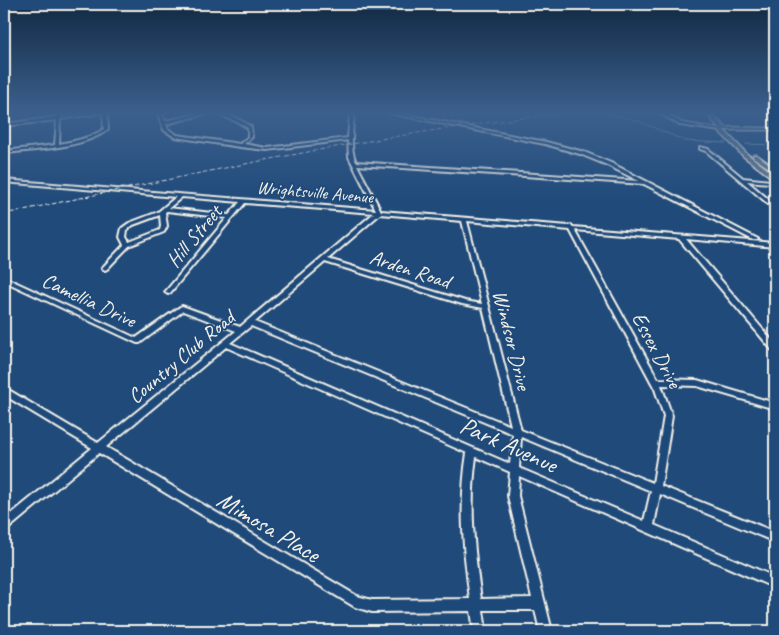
<svg xmlns="http://www.w3.org/2000/svg" width="779" height="635" font-family="Caveat,sans-serif">
<style>
.lines{fill:none;stroke-linecap:round;stroke-linejoin:round}
.stream{stroke:#8aa5bd;stroke-width:1}
.minor-casing{stroke:#f4f1e8;stroke-width:4}
.major-casing{stroke:#f4f1e8;stroke-width:3}
.minor{fill:#1f4a7a;fill-rule:evenodd}
.major{fill:#6c7d8c;fill-rule:evenodd}
.rail{stroke:#f4f1e8;stroke-width:1;stroke-dasharray:4.5 2.5;stroke-linecap:butt}
.labels{text-anchor:middle;stroke-width:4;stroke-linejoin:round;paint-order:stroke}
.far-street-label{font-size:18px;fill:#f4f1e8;stroke:#1f4a7a}
.street-label{font-size:21px;fill:#f4f1e8;stroke:#1f4a7a}
.near-street-label{font-size:25px;fill:#f4f1e8;stroke:#1f4a7a}
</style>
<rect width="100%" height="100%" fill="#1f4a7a"/>
<filter id="ink" filterUnits="userSpaceOnUse"><feTurbulence type="fractalNoise" baseFrequency=".02" numOctaves="2"/><feDisplacementMap in="SourceGraphic" scale="10" xChannelSelector="R" yChannelSelector="G"/><feConvolveMatrix kernelMatrix="1 2 1 2 8 2 1 2 1" color-interpolation-filters="sRGB"/></filter>
<g filter="url(#ink)">
<g class="lines">
<!-- stream -->
<g class="stream">
<path d="M608,113L638,121L686,141L726,143"/>
<path d="M746,144L775,145"/>
</g>
<defs>
<g id="minor">
<path d="M6,113H10L4,118V115Z"/>
<path d="M57,113H61V117L91,113H102L60,119L59,144C75,141 91,138 104,129L103,113H107L108,129C87,148 32,150 4,153V151L55,145L57,120L4,126V124L57,117Z"/>
<path d="M158,113H162L165,121L202,113H209L166,124L168,129L177,135L240,144L248,137V128L240,123L215,113C228,113 241,120 251,127L252,137L244,144L267,148L348,138L350,113H354C353,128 349,148 356,162L639,181L607,165L580,154L545,144L389,113H397L546,142L584,152L611,163L758,239L757,240H753L644,184L357,165L381,211L569,226L571,225L573,227L775,243V247L686,239L775,344V350H772L679,239L575,230L658,379L697,380L775,403V409L697,386L661,385L672,416L661,486L775,532V542L660,494L654,525L775,577V588L519,476L518,496L552,631H540L535,610H483L486,631H474L471,611L372,612L355,607L99,453L8,529L4,531V520L92,448L4,395V388L7,389L98,443L236,331L183,311L140,343H137L4,281V277L136,338L180,307L182,306L240,327L374,213L245,203L170,293L168,294L165,292L166,291L227,218L167,211L165,212L167,226L164,232L129,246L107,269L105,270L102,268L103,267L124,245L120,237L122,228L129,223L158,212L176,197L4,182V180L376,210L349,157L348,140L267,150L240,147L175,137L164,130ZM182,197L240,202L229,215L169,208ZM380,214L462,221L482,304L465,301L328,259ZM160,215L161,226L160,230L129,242L126,237L127,230L133,225ZM467,221L570,230L655,389L664,416L653,483L521,430ZM325,262L462,304L483,308L511,426L255,322ZM251,326L513,434L510,464L230,343ZM226,347L467,453C459,503 463,549 470,599L372,600L357,596L106,447ZM521,437L651,491L644,521L519,468ZM476,457L510,472L508,496L532,598L481,599C474,551 469,505 476,457Z"/>
<path d="M660,113H665L682,123L723,130L721,131L680,125Z"/>
<path d="M700,147L708,149L743,178L771,181V183H769L747,181L775,205V208H773L706,151L700,149Z"/>
</g>
<g id="major">
<path d="M706,113H711L725,127L775,128V130H724L747,154L775,175V180L743,156L717,129L718,127Z"/>
<path d="M753,155H757L775,168V172L753,157Z"/>
</g>
</defs>
<!-- minor casing -->
<use href="#minor" class="minor-casing"/>
<!-- major casing -->
<use href="#major" class="major-casing"/>
<!-- minor -->
<use href="#minor" class="minor"/>
<!-- major -->
<use href="#major" class="major"/>
<!-- rail -->
<path class="rail" d="M4,214C191,175 377,133 568,113"/>
</g>
</g>
<!-- sky -->
<linearGradient id="sky" x2="0" y2="1"><stop stop-color="#112943"/><stop offset="0.56" stop-color="#3c608d"/><stop offset="1" stop-color="#3c608d" stop-opacity="0"/></linearGradient>
<rect width="779" height="202" fill="url(#sky)"/>
<g class="labels">
<!-- far-street labels -->
<g class="far-street-label">
<text transform="translate(315 192) rotate(5)" y="6">Wrightsville Avenue</text>
</g>
<!-- street labels -->
<g class="street-label">
<text transform="translate(194 236) rotate(-50)" y="7">Hill Street</text>
<text transform="translate(410 269) rotate(18)" y="7">Arden Road</text>
<text transform="translate(89 300) rotate(25)" y="7">Camellia Drive</text>
<text transform="translate(512 340) rotate(76)" y="7">Windsor Drive</text>
<text transform="translate(657 350) rotate(62)" y="7">Essex Drive</text>
<text transform="translate(181 357) rotate(-40)" y="7">Country Club Road</text>
</g>
<!-- near-street labels -->
<g class="near-street-label">
<text transform="translate(509 444) rotate(24)" y="9">Park Avenue</text>
<text transform="translate(269 526) rotate(31)" y="9">Mimosa Place</text>
</g>
</g>
<!-- margin -->
<rect width="779" height="635" fill="none" stroke="#1f4a7a" stroke-width="20"/>
<rect x="10" y="10" width="759" height="615" fill="none" stroke="#f4f1e8" stroke-width="2" filter="url(#ink)"/>
</svg>
